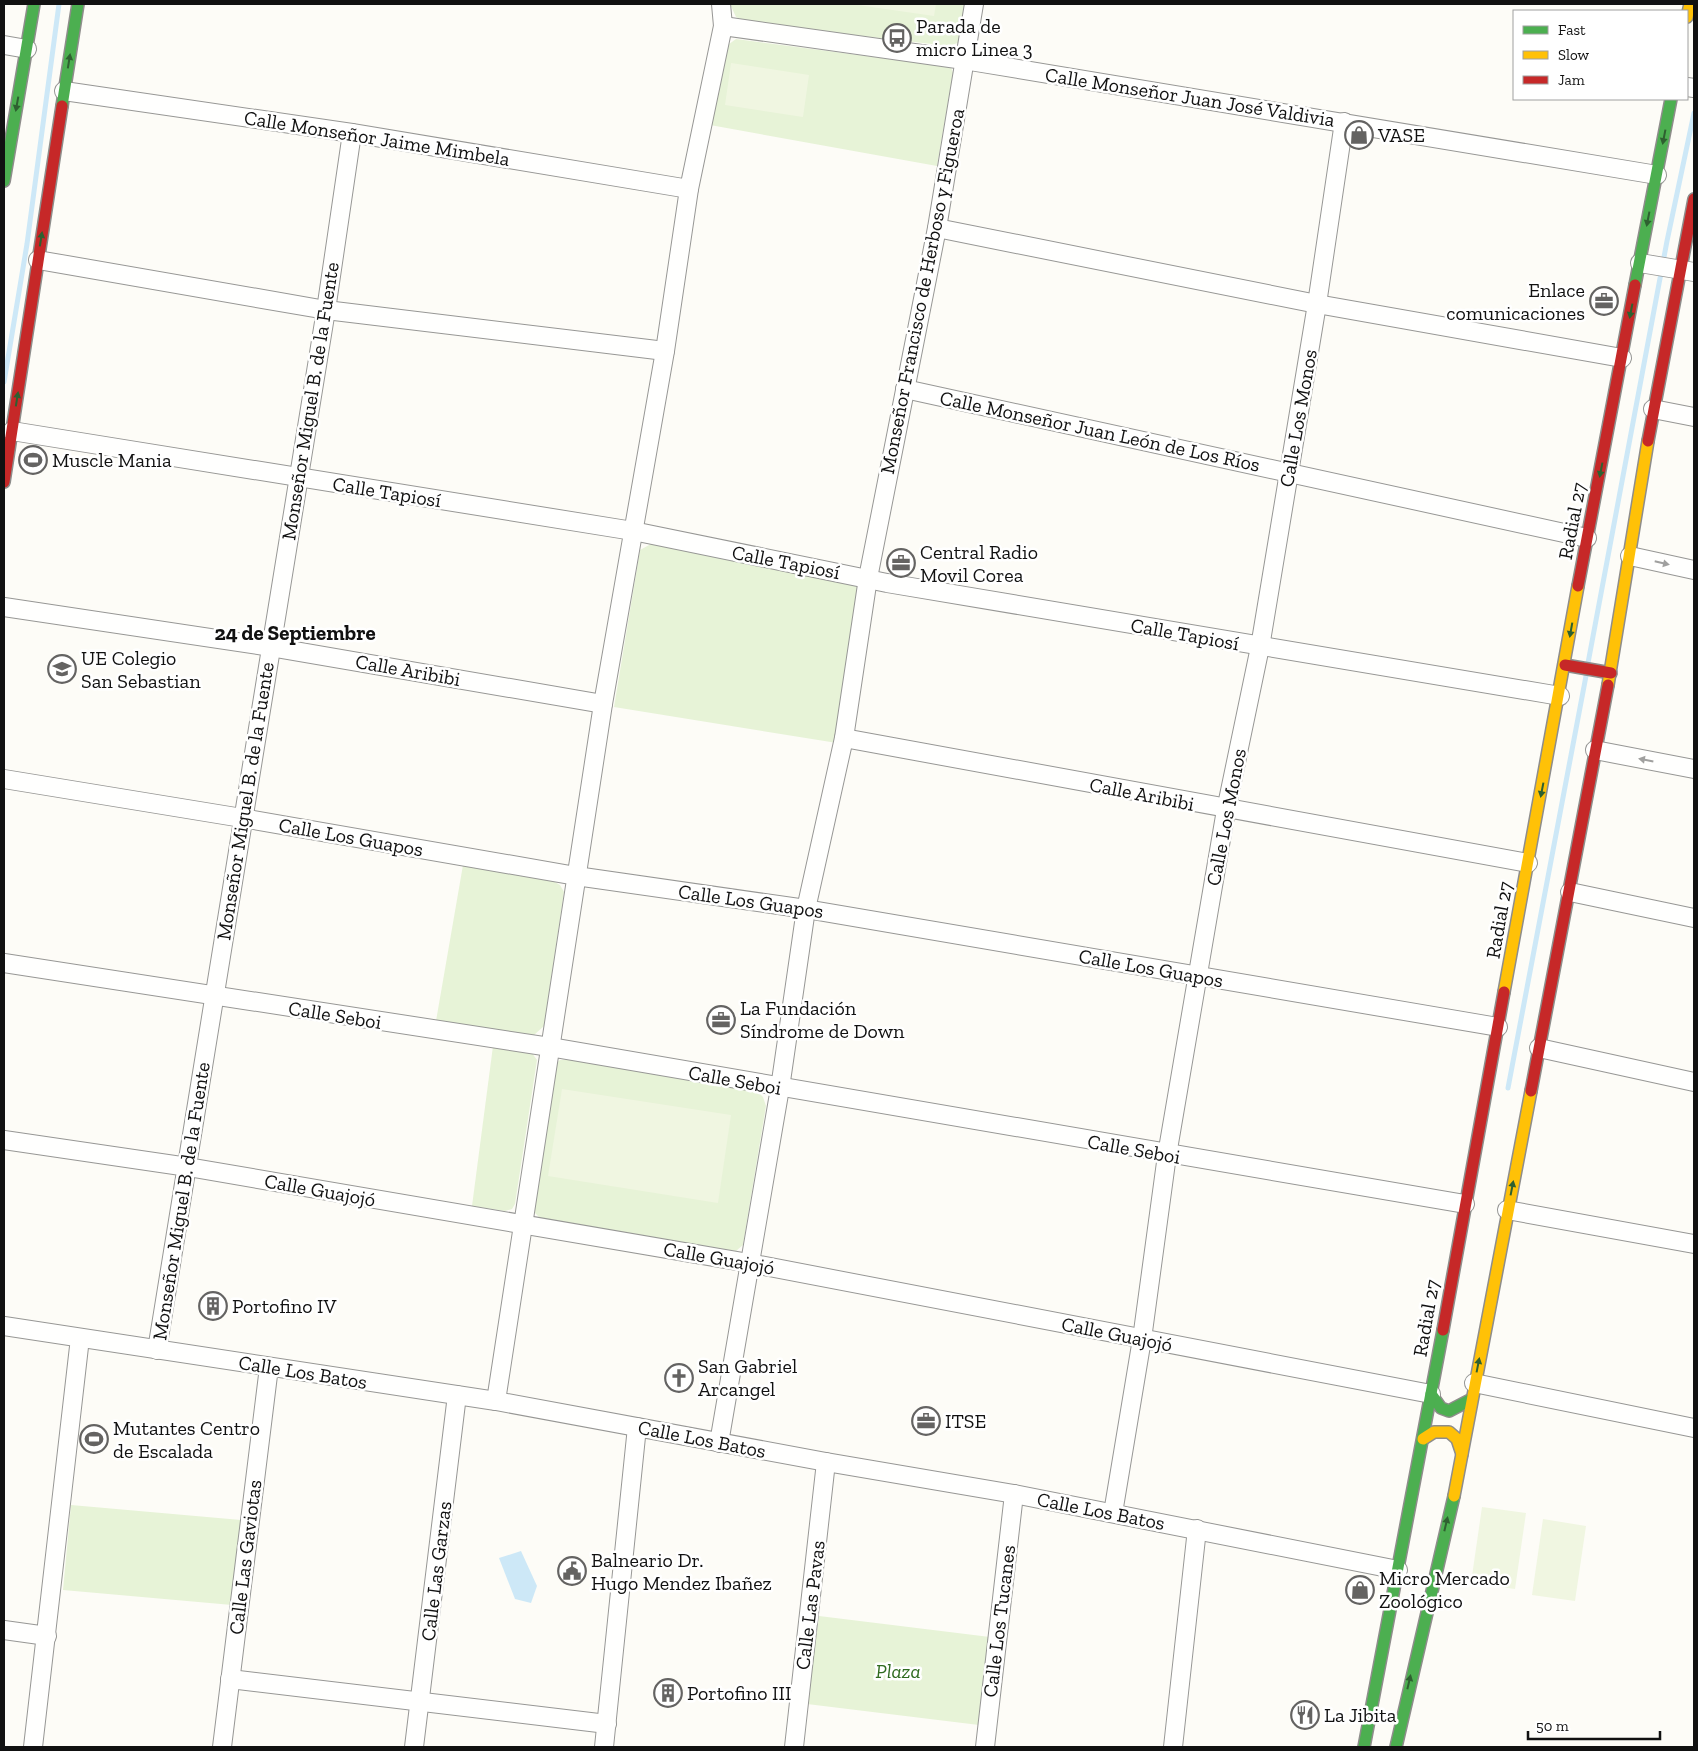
<svg xmlns="http://www.w3.org/2000/svg" width="1698" height="1751" font-family="'Zilla Slab',serif">
<style>
.green{fill:#e7f3d7}
.pitch{fill:#f0f6e1}
.water{fill:#cde8f7}
.lines{fill:none;stroke-linecap:round;stroke-linejoin:round}
.stream{stroke:#cde8f7;stroke-width:5}
.street-casing{stroke:#979795;stroke-width:20}
.fast-casing{stroke:#8e8d8b;stroke-width:14}
.slow-casing{stroke:#8e8d8b;stroke-width:14}
.jam-casing{stroke:#8e8d8b;stroke-width:14}
.street{stroke:#fffffe;stroke-width:18}
.fast{stroke:#4caf50;stroke-width:11}
.slow{stroke:#ffc107;stroke-width:11}
.jam{stroke:#c62828;stroke-width:11}
.oneway{fill:#2e6030}
.oneway2{fill:#a0a09f}
.labels{text-anchor:middle;stroke-width:5;stroke-linejoin:round;paint-order:stroke}
.poi-label{font-size:20px;fill:#111;stroke:#fff;text-anchor:start}
.street-label{font-size:20px;fill:#111;stroke:#fff}
.park-label{font-size:20px;font-style:italic;fill:#2f6b1f;stroke:#fff}
.neighbourhood-label{font-size:21px;font-weight:bold;fill:#111;stroke:#fff}
</style>
<rect width="100%" height="100%" fill="#fdfcf7"/>
<!-- green -->
<g class="green">
<path d="M730,4H969L963,41L949,46L749,23L736,17Z"/>
<path d="M736,39L951,67L953,73L937,166L710,125L725,47Z"/>
<path d="M651,544L854,577L860,585L837,743L614,707L640,550Z"/>
<path d="M463,865L553,881L560,885L564,892L544,1026L534,1035L436,1021Z"/>
<path d="M493,1046L527,1051L532,1053L537,1060L515,1204L512,1209L505,1211L472,1206Z"/>
<path d="M573,1059L756,1090L763,1097L766,1106L743,1245L736,1251L541,1219L535,1213L533,1205L556,1063L560,1060Z"/>
<path d="M71,1505L241,1520L232,1605L63,1590Z"/>
<path d="M819,1616L990,1637L979,1725L807,1704Z"/>
</g>
<!-- pitch -->
<g class="pitch">
<path d="M851,4H936L934,16Z"/>
<path d="M731,63L809,75L803,117L725,105Z"/>
<path d="M562,1089L731,1115L718,1203L548,1176Z"/>
<path d="M1482,1507L1526,1513L1515,1589L1471,1583Z"/>
<path d="M1543,1519L1586,1526L1575,1601L1532,1595Z"/>
</g>
<!-- water -->
<path class="water" d="M521,1551L537,1586L531,1603L515,1599L499,1558Z"/>
<g class="lines">
<!-- stream -->
<g class="stream">
<path d="M4,382L27,244L59,4"/>
<path d="M1588,663L1667,241L1694,113"/>
<path d="M1508,1088L1586,676"/>
</g>
<defs>
<g id="street">
<path d="M723,26L964,60L1657,175"/>
<path d="M4,45L27,49"/>
<path d="M1687,87L1694,88"/>
<path d="M64,91L352,133L689,189"/>
<path d="M937,228L1317,304L1622,358"/>
<path d="M38,260L326,310L665,351"/>
<path d="M1640,263L1694,272"/>
<path d="M905,389L1587,538"/>
<path d="M1653,409L1694,417"/>
<path d="M12,431L633,531L887,583L1560,696"/>
<path d="M1630,556L1694,570"/>
<path d="M4,607L271,647L603,704"/>
<path d="M844,738L1528,863"/>
<path d="M1595,750L1694,769"/>
<path d="M4,779L242,818L576,876L806,909L1498,1027"/>
<path d="M1570,892L1694,918"/>
<path d="M4,963L550,1047L1465,1204"/>
<path d="M1539,1048L1694,1082"/>
<path d="M4,1140L188,1167L749,1263L1431,1394"/>
<path d="M1507,1210L1694,1244"/>
<path d="M4,1326L496,1401L826,1462L1014,1494L1398,1570"/>
<path d="M157,1350L326,310L352,133"/>
<path d="M1474,1383L1694,1428"/>
<path d="M496,1401L603,704L665,351L689,189L723,26L721,4"/>
<path d="M719,1443L780,1088L806,909L844,738L868,578L937,228L974,4"/>
<path d="M1113,1513L1142,1339L1167,1155L1226,810L1260,647L1317,304L1344,122"/>
<path d="M4,1630L47,1636"/>
<path d="M230,1679L607,1724"/>
<path d="M33,1747L80,1338"/>
<path d="M222,1747L269,1367"/>
<path d="M414,1747L457,1395"/>
<path d="M604,1747L637,1427"/>
<path d="M794,1747L826,1462"/>
<path d="M985,1747L1014,1494"/>
<path d="M1173,1747L1197,1529"/>
</g>
<g id="fast">
<path d="M62,106L78,4"/>
<path d="M4,181L34,4"/>
<path d="M1635,285L1671,99"/>
<path d="M1431,1394L1441,1408L1449,1411L1472,1399"/>
<path d="M1364,1747L1443,1330"/>
<path d="M1396,1747L1454,1496"/>
</g>
<g id="slow">
<path d="M1687,17L1690,4"/>
<path d="M1608,685L1648,441"/>
<path d="M1504,992L1578,586"/>
<path d="M1423,1439L1434,1432H1449L1457,1439L1462,1454"/>
<path d="M1454,1496L1531,1091"/>
</g>
<g id="jam">
<path d="M1648,441L1694,199"/>
<path d="M4,482L62,106"/>
<path d="M1578,586L1635,285"/>
<path d="M1565,665L1611,673"/>
<path d="M1531,1091L1608,685"/>
<path d="M1443,1330L1504,992"/>
</g>
</defs>
<!-- street casing -->
<use href="#street" class="street-casing"/>
<!-- fast casing -->
<use href="#fast" class="fast-casing"/>
<!-- slow casing -->
<use href="#slow" class="slow-casing"/>
<!-- jam casing -->
<use href="#jam" class="jam-casing"/>
<!-- street -->
<use href="#street" class="street"/>
<!-- fast -->
<use href="#fast" class="fast"/>
<!-- slow -->
<use href="#slow" class="slow"/>
<!-- jam -->
<use href="#jam" class="jam"/>
</g>
<!-- one-way arrows -->
<defs><path id="oneway-solid" d="M-6-.8H1V-3.2L6.5 0L1 3.2V.8H-6Z" transform="scale(1.25)"/></defs>
<g class="oneway">
<use href="#oneway-solid" transform="translate(69 61) rotate(-81)"/>
<use href="#oneway-solid" transform="translate(17 104) rotate(100)"/>
<use href="#oneway-solid" transform="translate(1664 137) rotate(101)"/>
<use href="#oneway-solid" transform="translate(1648 219) rotate(101)"/>
<use href="#oneway-solid" transform="translate(41 239) rotate(-81)"/>
<use href="#oneway-solid" transform="translate(1631 311) rotate(101)"/>
<use href="#oneway-solid" transform="translate(17 399) rotate(-81)"/>
<use href="#oneway-solid" transform="translate(1601 470) rotate(101)"/>
<use href="#oneway-solid" transform="translate(1571 630) rotate(100)"/>
<use href="#oneway-solid" transform="translate(1542 790) rotate(101)"/>
<use href="#oneway-solid" transform="translate(1512 1188) rotate(-79)"/>
<use href="#oneway-solid" transform="translate(1478 1365) rotate(-79)"/>
<use href="#oneway-solid" transform="translate(1446 1524) rotate(-77)"/>
<use href="#oneway-solid" transform="translate(1409 1682) rotate(-77)"/>
</g>
<g class="oneway2">
<use href="#oneway-solid" transform="translate(1662 563) rotate(13)"/>
<use href="#oneway-solid" transform="translate(1646 760) rotate(-169)"/>
</g>
<!-- icons -->
<defs>
<symbol id="bus-ring" viewBox="-11 -11 22 22"><circle r="9.5" fill="#fff" stroke="#646362" stroke-width="1.5"/><path d="M-5-6H5V4H4V6H2V4H-2V6H-4V4H-5ZM-3.5-4V0h7V-4ZM-3.5 1.2v1.5H-2V1.2ZM2 1.2v1.5H3.5V1.2Z" fill="#646362"/></symbol>
<symbol id="shop-ring" viewBox="-11 -11 22 22"><circle r="9.5" fill="#fff" stroke="#646362" stroke-width="1.5"/><path d="M-5-2.5h2.3a2.7 3.5 0 0 1 5.4 0H5L5.5 6h-11ZM-1.5-2.5h3a1.5 2.3 0 0 0-3 0Z" fill="#646362"/></symbol>
<symbol id="office-ring" viewBox="-11 -11 22 22"><circle r="9.5" fill="#fff" stroke="#646362" stroke-width="1.5"/><path d="M-6-3h4V-5.5h4V-3h4V5H-6ZM-1-4.5V-3h2v-1.5ZM-6 0V1H6V0Z" fill="#646362"/></symbol>
<symbol id="stadium-ring" viewBox="-11 -11 22 22"><circle r="9.5" fill="#fff" stroke="#646362" stroke-width="1.5"/><path d="M0-5a6.5 5 0 1 0 0 10a6.5 5 0 1 0 0-10ZM-3.5-1.8h7v3.6h-7Z" fill="#646362"/></symbol>
<symbol id="school-ring" viewBox="-11 -11 22 22"><circle r="9.5" fill="#fff" stroke="#646362" stroke-width="1.5"/><path d="M0-5L7-2L0 1L-7-2ZM-4 1L0 2.5L4 1V4Q0 6-4 4Z" fill="#646362"/></symbol>
<symbol id="building-ring" viewBox="-11 -11 22 22"><circle r="9.5" fill="#fff" stroke="#646362" stroke-width="1.5"/><path d="M-4-6H4V6H1V3H-1V6H-4ZM-2.5-4.3h1.7v1.8h-1.7ZM.8-4.3h1.7v1.8H.8ZM-2.5-1h1.7V.8h-1.7ZM.8-1h1.7V.8H.8Z" fill="#646362"/></symbol>
<symbol id="church-ring" viewBox="-11 -11 22 22"><circle r="9.5" fill="#fff" stroke="#646362" stroke-width="1.5"/><path d="M-1.2-6h2.4v3.5h3.3v2.4h-3.3V6h-2.4V-.1h-3.3v-2.4h3.3Z" fill="#646362"/></symbol>
<symbol id="civic-ring" viewBox="-11 -11 22 22"><circle r="9.5" fill="#fff" stroke="#646362" stroke-width="1.5"/><path d="M-.6-6.5H3V-4.5H.6V-3L4-1V1h2V6H-6V1h2V-1L-.6-3ZM-1.2 2.5V6h2.4V2.5Z" fill="#646362"/></symbol>
<symbol id="restaurant-ring" viewBox="-11 -11 22 22"><circle r="9.5" fill="#fff" stroke="#646362" stroke-width="1.5"/><path d="M-5-6h1v4h1v-4h1v4h1v-4h1v5L-1.5 .5V6h-2V.5L-5-1ZM5-6V6H3V1.5H1.5Q1.5-4 5-6Z" fill="#646362"/></symbol>
</defs>
<g fill-rule="evenodd">
<use href="#bus-ring" x="881" y="22" width="32" height="32"/>
<use href="#shop-ring" x="1343" y="119" width="32" height="32"/>
<use href="#office-ring" x="1588" y="285" width="32" height="32"/>
<use href="#stadium-ring" x="17" y="444" width="32" height="32"/>
<use href="#office-ring" x="885" y="547" width="32" height="32"/>
<use href="#school-ring" x="46" y="653" width="32" height="32"/>
<use href="#office-ring" x="705" y="1004" width="32" height="32"/>
<use href="#building-ring" x="197" y="1290" width="32" height="32"/>
<use href="#church-ring" x="663" y="1362" width="32" height="32"/>
<use href="#office-ring" x="910" y="1405" width="32" height="32"/>
<use href="#stadium-ring" x="78" y="1423" width="32" height="32"/>
<use href="#civic-ring" x="556" y="1555" width="32" height="32"/>
<use href="#shop-ring" x="1344" y="1574" width="32" height="32"/>
<use href="#building-ring" x="652" y="1677" width="32" height="32"/>
<use href="#restaurant-ring" x="1289" y="1699" width="32" height="32"/>
</g>
<g class="labels">
<!-- poi labels -->
<g class="poi-label">
<text x="916" y="33">Parada de<tspan x="916" dy="23">micro Linea 3</tspan></text>
<text x="1378" y="142">VASE</text>
<text x="1585" y="297" text-anchor="end">Enlace<tspan x="1585" dy="23">comunicaciones</tspan></text>
<text x="52" y="467">Muscle Mania</text>
<text x="920" y="559">Central Radio<tspan x="920" dy="23">Movil Corea</tspan></text>
<text x="81" y="665">UE Colegio<tspan x="81" dy="23">San Sebastian</tspan></text>
<text x="740" y="1015">La Fundación<tspan x="740" dy="23">Síndrome de Down</tspan></text>
<text x="232" y="1313">Portofino IV</text>
<text x="698" y="1373">San Gabriel<tspan x="698" dy="23">Arcangel</tspan></text>
<text x="945" y="1428">ITSE</text>
<text x="113" y="1435">Mutantes Centro<tspan x="113" dy="23">de Escalada</tspan></text>
<text x="591" y="1567">Balneario Dr.<tspan x="591" dy="23">Hugo Mendez Ibañez</tspan></text>
<text x="1379" y="1585">Micro Mercado<tspan x="1379" dy="23">Zoológico</tspan></text>
<text x="687" y="1700">Portofino III</text>
<text x="1324" y="1722">La Jibita</text>
</g>
<!-- street labels -->
<g class="street-label">
<text transform="translate(1190 97) rotate(9)" y="7">Calle Monseñor Juan José Valdivia</text>
<text transform="translate(377 138) rotate(9)" y="7">Calle Monseñor Jaime Mimbela</text>
<text transform="translate(922 291) rotate(-79)" y="7">Monseñor Francisco de Herboso y Figueroa</text>
<text transform="translate(310 401) rotate(-81)" y="7">Monseñor Miguel B. de la Fuente</text>
<text transform="translate(1298 418) rotate(-80)" y="7">Calle Los Monos</text>
<text transform="translate(1100 431) rotate(12)" y="7">Calle Monseñor Juan León de Los Ríos</text>
<text transform="translate(387 492) rotate(9)" y="7">Calle Tapiosí</text>
<text transform="translate(1572 521) rotate(-79)" y="7">Radial 27</text>
<text transform="translate(786 562) rotate(11)" y="7">Calle Tapiosí</text>
<text transform="translate(1185 634) rotate(10)" y="7">Calle Tapiosí</text>
<text transform="translate(408 670) rotate(10)" y="7">Calle Aribibi</text>
<text transform="translate(1142 794) rotate(11)" y="7">Calle Aribibi</text>
<text transform="translate(245 801) rotate(-81)" y="7">Monseñor Miguel B. de la Fuente</text>
<text transform="translate(1226 817) rotate(-79)" y="7">Calle Los Monos</text>
<text transform="translate(351 837) rotate(10)" y="7">Calle Los Guapos</text>
<text transform="translate(751 901) rotate(8)" y="7">Calle Los Guapos</text>
<text transform="translate(1499 920) rotate(-80)" y="7">Radial 27</text>
<text transform="translate(1151 968) rotate(10)" y="7">Calle Los Guapos</text>
<text transform="translate(335 1015) rotate(9)" y="7">Calle Seboi</text>
<text transform="translate(735 1080) rotate(10)" y="7">Calle Seboi</text>
<text transform="translate(1134 1149) rotate(10)" y="7">Calle Seboi</text>
<text transform="translate(320 1190) rotate(10)" y="7">Calle Guajojó</text>
<text transform="translate(181 1201) rotate(-81)" y="7">Monseñor Miguel B. de la Fuente</text>
<text transform="translate(719 1258) rotate(10)" y="7">Calle Guajojó</text>
<text transform="translate(1426 1318) rotate(-80)" y="7">Radial 27</text>
<text transform="translate(1117 1334) rotate(11)" y="7">Calle Guajojó</text>
<text transform="translate(303 1372) rotate(9)" y="7">Calle Los Batos</text>
<text transform="translate(702 1439) rotate(11)" y="7">Calle Los Batos</text>
<text transform="translate(1101 1511) rotate(11)" y="7">Calle Los Batos</text>
<text transform="translate(245 1557) rotate(-83)" y="7">Calle Las Gaviotas</text>
<text transform="translate(436 1571) rotate(-83)" y="7">Calle Las Garzas</text>
<text transform="translate(810 1605) rotate(-83)" y="7">Calle Las Pavas</text>
<text transform="translate(999 1621) rotate(-83)" y="7">Calle Los Tucanes</text>
</g>
<!-- park labels -->
<g class="park-label">
<text x="898" y="1678">Plaza</text>
</g>
<!-- neighbourhood labels -->
<g class="neighbourhood-label">
<text x="295" y="640">24 de Septiembre</text>
</g>
</g>
<!-- border -->
<rect width="1698" height="1751" fill="none" stroke="#111111" stroke-width="10"/>
<!-- legend -->
<rect x="1513" y="10" width="175" height="90" fill="#ffffff" stroke="#a0a0a0"/>
<rect x="1523" y="26" width="25" height="8" fill="#4caf50" stroke="#a0a0a0"/>
<text x="1558" y="35" font-size="15" fill="#111111">Fast</text>
<rect x="1523" y="51" width="25" height="8" fill="#ffc107" stroke="#a0a0a0"/>
<text x="1558" y="60" font-size="15" fill="#111111">Slow</text>
<rect x="1523" y="76" width="25" height="8" fill="#c62828" stroke="#a0a0a0"/>
<text x="1558" y="85" font-size="15" fill="#111111">Jam</text>
<!-- scale -->
<path d="M1528 1731v8h132v-8" fill="none" stroke="#111111" stroke-width="2.5"/>
<text x="1536" y="1731" font-size="15" fill="#111111" stroke="#ffffff" stroke-width="4" paint-order="stroke">50 m</text>
</svg>
